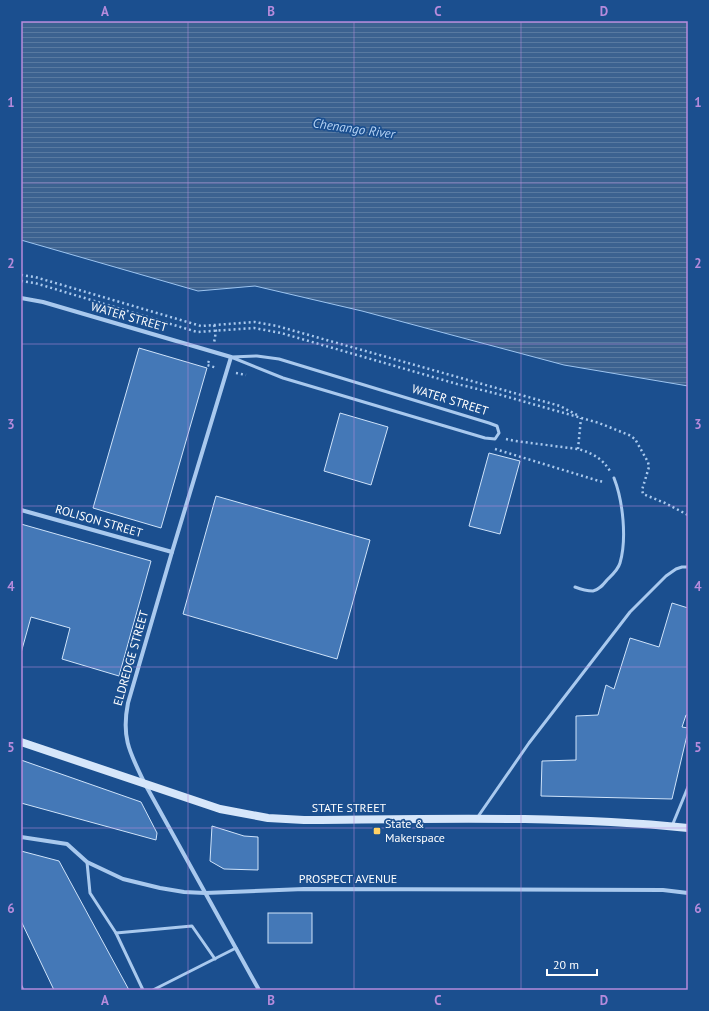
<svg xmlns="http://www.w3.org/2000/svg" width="709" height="1011" font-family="'PT Sans',sans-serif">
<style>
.water{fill:url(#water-rules);stroke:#9cc4f0}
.building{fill:#4478b7;stroke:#cfe3fa}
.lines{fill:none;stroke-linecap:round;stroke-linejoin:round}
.path{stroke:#a9c9ee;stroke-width:2.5;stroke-dasharray:2 3;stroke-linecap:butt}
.lane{stroke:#a9c9ee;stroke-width:3}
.street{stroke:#a9c9ee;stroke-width:4}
.secondary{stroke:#d6e6fa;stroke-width:8}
.grid{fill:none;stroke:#b68bdc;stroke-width:1;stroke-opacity:0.55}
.poi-dot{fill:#ffd166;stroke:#1b4f8f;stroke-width:1.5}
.labels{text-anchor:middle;stroke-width:3.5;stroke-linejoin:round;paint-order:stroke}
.street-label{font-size:12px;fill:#fff;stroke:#1b4f8f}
.poi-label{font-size:12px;fill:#fff;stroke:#1b4f8f;text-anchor:start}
.water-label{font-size:13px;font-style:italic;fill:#b5d3f5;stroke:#1b4f8f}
.neatline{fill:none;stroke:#b68bdc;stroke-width:1.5}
.grid-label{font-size:13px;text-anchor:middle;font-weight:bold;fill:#b68bdc}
</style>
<defs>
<pattern id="water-rules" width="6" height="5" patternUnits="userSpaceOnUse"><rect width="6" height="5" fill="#3c6290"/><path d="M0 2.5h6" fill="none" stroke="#597aa1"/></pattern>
</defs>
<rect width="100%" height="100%" fill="#1b4f8f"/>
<!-- water -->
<path class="water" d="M21,21H688V386L564,365L362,311L255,286L198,291L21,240Z"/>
<!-- building -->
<g class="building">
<path d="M139,348L207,368L161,528L93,508Z"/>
<path d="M340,413L388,427L371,485L324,471Z"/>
<path d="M489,453L520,461L500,534L469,526Z"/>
<path d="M216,496L370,540L337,659L183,614Z"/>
<path d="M21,524L151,561L119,676L62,659L70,628L31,617L21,653Z"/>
<path d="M672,603L688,608V715H686L682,727L688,728V731L672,799L541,796L542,761L576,760V716L598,715L606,685L614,689L630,638L659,647Z"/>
<path d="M21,760L141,802L157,833L156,840L21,803Z"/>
<path d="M212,826L244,836L258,837V870L224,869L210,861Z"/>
<path d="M21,851L59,861L129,990H54L21,921Z"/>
<rect x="268" y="913" width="44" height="30"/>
</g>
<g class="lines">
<!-- path -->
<g class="path">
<path d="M21,275L35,277L201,326L255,322L277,326L560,406L577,415"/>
<path d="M21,281L35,283L197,332L254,328L281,333L457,384L494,393L599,423L629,435L635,439L648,462L649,467L642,490L643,494L665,503L688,515"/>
<path d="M214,325L216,331L214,343"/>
<path d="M209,361L207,365L217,368"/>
<path d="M236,373L246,375"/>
<path d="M506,439L515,441L578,449C592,453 602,458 610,471"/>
<path d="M495,449L599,481L605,482"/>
<path d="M578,449L581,418"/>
</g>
<!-- lane -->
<g class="lane">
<path d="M257,356L279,359L489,423L497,426L499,433L495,439L485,438L283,378L231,357Z"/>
<path d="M575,587C580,589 587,591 593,591C599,590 603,585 607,580C612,575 618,570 620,563C627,539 623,501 614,478"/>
<path d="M477,818L529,743L630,612L666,576L676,569L682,567H688"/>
<path d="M672,826L688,787"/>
<path d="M87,862L90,893L116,933L143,990"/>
<path d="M116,933L192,926L215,959"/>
<path d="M153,990L236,948"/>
</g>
<!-- street -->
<g class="street">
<path d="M21,298L43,302L231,357L172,552L128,703C121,738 130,753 145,784L259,990"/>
<path d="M21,510L172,552"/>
<path d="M21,837L67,844L87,862L123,879L160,888L184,892L205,893L304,889L663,890L688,893"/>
<path d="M21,987L22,990"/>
</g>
<!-- secondary -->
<path class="secondary" d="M21,742L220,809L268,818L304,820C432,819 560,815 688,828"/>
</g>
<!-- grid -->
<path class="grid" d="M188,21V990M354,21V990M521,21V990M21,183H688M21,344H688M21,506H688M21,667H688M21,828H688"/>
<!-- markers -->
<rect class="poi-dot" x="373" y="827" width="8" height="8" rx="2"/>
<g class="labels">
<!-- street labels -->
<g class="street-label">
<text transform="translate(129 317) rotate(16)" y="4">WATER STREET</text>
<text transform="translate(450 400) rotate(17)" y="4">WATER STREET</text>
<text transform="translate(99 521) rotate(16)" y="4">ROLISON STREET</text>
<text transform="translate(131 658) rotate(-74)" y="4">ELDREDGE STREET</text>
<text x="349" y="812">STATE STREET</text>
<text x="348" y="883">PROSPECT AVENUE</text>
</g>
<!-- poi labels -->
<g class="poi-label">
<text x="385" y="828">State &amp;<tspan x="385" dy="14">Makerspace</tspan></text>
</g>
<!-- water labels -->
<g class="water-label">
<text transform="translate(354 128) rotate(8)" y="5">Chenango River</text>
</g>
</g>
<!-- border -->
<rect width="709" height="1011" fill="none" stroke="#1b4f8f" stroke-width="44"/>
<!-- scale -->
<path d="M547 969v6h50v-6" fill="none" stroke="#ffffff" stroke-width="2"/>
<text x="553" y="969" font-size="12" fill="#ffffff" stroke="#1b4f8f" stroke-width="3" paint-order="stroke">20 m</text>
<rect x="22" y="22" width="665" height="967" class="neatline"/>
<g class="grid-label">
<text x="105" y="16">A</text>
<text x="271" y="16">B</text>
<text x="438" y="16">C</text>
<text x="604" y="16">D</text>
<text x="11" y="107">1</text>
<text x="698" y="107">1</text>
<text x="11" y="268">2</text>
<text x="698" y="268">2</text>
<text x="11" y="429">3</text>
<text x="698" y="429">3</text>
<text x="11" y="591">4</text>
<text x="698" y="591">4</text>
<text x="11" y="752">5</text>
<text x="698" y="752">5</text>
<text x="11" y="913">6</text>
<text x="698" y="913">6</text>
<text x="105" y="1005">A</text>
<text x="271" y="1005">B</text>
<text x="438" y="1005">C</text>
<text x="604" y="1005">D</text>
</g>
</svg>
